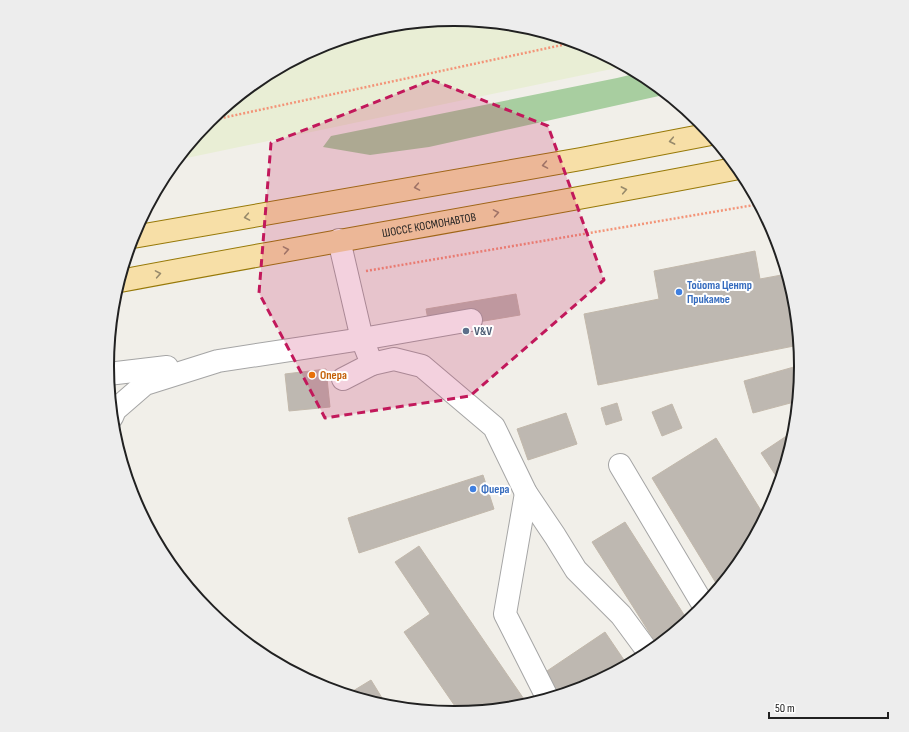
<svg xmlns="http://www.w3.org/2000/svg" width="909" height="732" font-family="'Sofia Sans Condensed',sans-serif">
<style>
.farmland{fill:#e9eed5}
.forest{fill:#a8cea0}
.building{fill:#beb8b1;stroke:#c2b8ab}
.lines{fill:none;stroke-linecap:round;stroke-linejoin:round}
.minor-casing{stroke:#a5a5a5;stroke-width:24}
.major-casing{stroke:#977908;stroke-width:24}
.path{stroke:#f39478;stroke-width:2.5;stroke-dasharray:2 2;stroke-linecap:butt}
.minor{stroke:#fff;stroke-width:22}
.major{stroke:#f7dfa7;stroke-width:22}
.oneway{stroke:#978a6b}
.marked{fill:#c2185b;fill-opacity:0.2;stroke:#c2185b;stroke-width:3;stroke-dasharray:8 5;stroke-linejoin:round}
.shop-dot{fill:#3f7fe0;stroke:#fff;stroke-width:1.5}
.service-dot{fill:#5c6f8a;stroke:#fff;stroke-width:1.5}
.food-dot{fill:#e8710a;stroke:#fff;stroke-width:1.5}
.labels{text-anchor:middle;stroke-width:4;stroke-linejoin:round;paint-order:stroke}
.street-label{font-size:12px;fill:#212121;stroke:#fff}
.shop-label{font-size:12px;font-weight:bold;fill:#366cbe;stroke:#fff;text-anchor:start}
.service-label{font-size:12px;font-weight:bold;fill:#4e5e75;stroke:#fff;text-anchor:start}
.food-label{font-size:12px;font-weight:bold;fill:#c56008;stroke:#fff;text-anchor:start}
.rim{fill:none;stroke:#212121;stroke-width:2}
</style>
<rect width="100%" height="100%" fill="#f1efe9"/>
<!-- farmland -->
<path class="farmland" d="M455,19L522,26L588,46L626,66L177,160L209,120L262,77L322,45L387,26Z"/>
<!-- forest -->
<path class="forest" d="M638,73L647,78L668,94L429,147L370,155L323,147L331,136L617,78Z"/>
<!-- building -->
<g class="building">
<path d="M755,251L760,279L787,274L795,299L799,345L598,385L584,314L659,299L654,271Z"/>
<path d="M516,294L520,315L430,330L426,309Z"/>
<path d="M801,365L798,401L753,413L744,381Z"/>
<path d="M326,369L330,407L289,411L285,374Z"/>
<path d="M617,403L622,420L606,425L601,408Z"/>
<path d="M672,404L682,428L662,436L652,412Z"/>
<path d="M566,413L577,444L528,460L517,429Z"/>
<path d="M794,431H795V434L780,482L761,453Z"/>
<path d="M716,438L765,517L743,559L719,588L652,478Z"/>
<path d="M483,475L494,509L359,553L348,518Z"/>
<path d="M625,522L688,621L679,629L656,643L592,542Z"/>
<path d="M419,546L528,705L522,706L459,712L404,632L430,614L395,562Z"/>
<path d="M605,632L624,660L580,689L559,695L544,673Z"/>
<path d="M611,669L613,673L587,687L580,689Z"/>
<path d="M371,680L387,706L348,694Z"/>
</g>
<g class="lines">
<defs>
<g id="minor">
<path d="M339,240L362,339L372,364L343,379"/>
<path d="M372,364L394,359L422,366L494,427L526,493L555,536L576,570L621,615L649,653"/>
<path d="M108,374L167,367"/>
<path d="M112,417L115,410L145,384L218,361L362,339L471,320"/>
<path d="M620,465L704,606"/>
<path d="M526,493L505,614L548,699"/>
</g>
<g id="major">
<path d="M133,237L581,159L711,134"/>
<path id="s1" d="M120,281C326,242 533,208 739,168"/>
</g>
</defs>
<!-- minor casing -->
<use href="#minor" class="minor-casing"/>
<!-- major casing -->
<use href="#major" class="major-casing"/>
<!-- path -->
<g class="path">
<path d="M208,121L576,42"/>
<path d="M366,271L760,204"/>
</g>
<!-- minor -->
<use href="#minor" class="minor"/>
<!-- major -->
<use href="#major" class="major"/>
</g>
<!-- one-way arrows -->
<defs><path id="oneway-chevron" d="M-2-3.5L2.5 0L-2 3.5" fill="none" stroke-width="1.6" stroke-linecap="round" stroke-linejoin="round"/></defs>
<g class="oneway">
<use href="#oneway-chevron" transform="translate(672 141) rotate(169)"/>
<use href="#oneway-chevron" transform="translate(545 165) rotate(170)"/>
<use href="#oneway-chevron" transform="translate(417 187) rotate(170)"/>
<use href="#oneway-chevron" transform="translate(624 190) rotate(-11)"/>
<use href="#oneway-chevron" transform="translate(496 213) rotate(-10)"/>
<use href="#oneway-chevron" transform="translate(247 217) rotate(170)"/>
<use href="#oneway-chevron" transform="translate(286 250) rotate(-10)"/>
<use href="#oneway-chevron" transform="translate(158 274) rotate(-10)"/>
</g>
<!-- marked area -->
<path class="marked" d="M432,80L548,126L604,280L470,396L325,418L259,293L271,143Z"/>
<!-- markers -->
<g class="shop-dot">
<circle cx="679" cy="292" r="4"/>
<circle cx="473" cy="489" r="4"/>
</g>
<circle class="service-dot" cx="466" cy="331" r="4"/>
<circle class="food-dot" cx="312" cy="375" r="4"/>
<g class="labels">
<!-- street labels -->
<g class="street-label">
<text dy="4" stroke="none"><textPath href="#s1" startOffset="314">ШОССЕ КОСМОНАВТОВ</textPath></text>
</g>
<!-- shop labels -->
<g class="shop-label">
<text x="687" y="289">Тойота Центр<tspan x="687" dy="14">Прикамье</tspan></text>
<text x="481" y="493">Фиера</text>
</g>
<!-- service labels -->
<g class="service-label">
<text x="474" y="335">V&amp;V</text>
</g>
<!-- food labels -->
<g class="food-label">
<text x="320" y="379">Опера</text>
</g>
</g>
<!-- crop -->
<path d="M0 0H909V732H0ZM114 366a340 340 0 1 1 680 0a340 340 0 1 1-680 0Z" fill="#ededed" fill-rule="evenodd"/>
<path class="rim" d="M114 366a340 340 0 1 1 680 0a340 340 0 1 1-680 0Z"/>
<!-- scale -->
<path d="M769 712v6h119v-6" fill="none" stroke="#212121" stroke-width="2"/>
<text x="775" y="712" font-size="12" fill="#212121" stroke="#ffffff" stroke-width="3" paint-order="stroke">50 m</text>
</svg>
